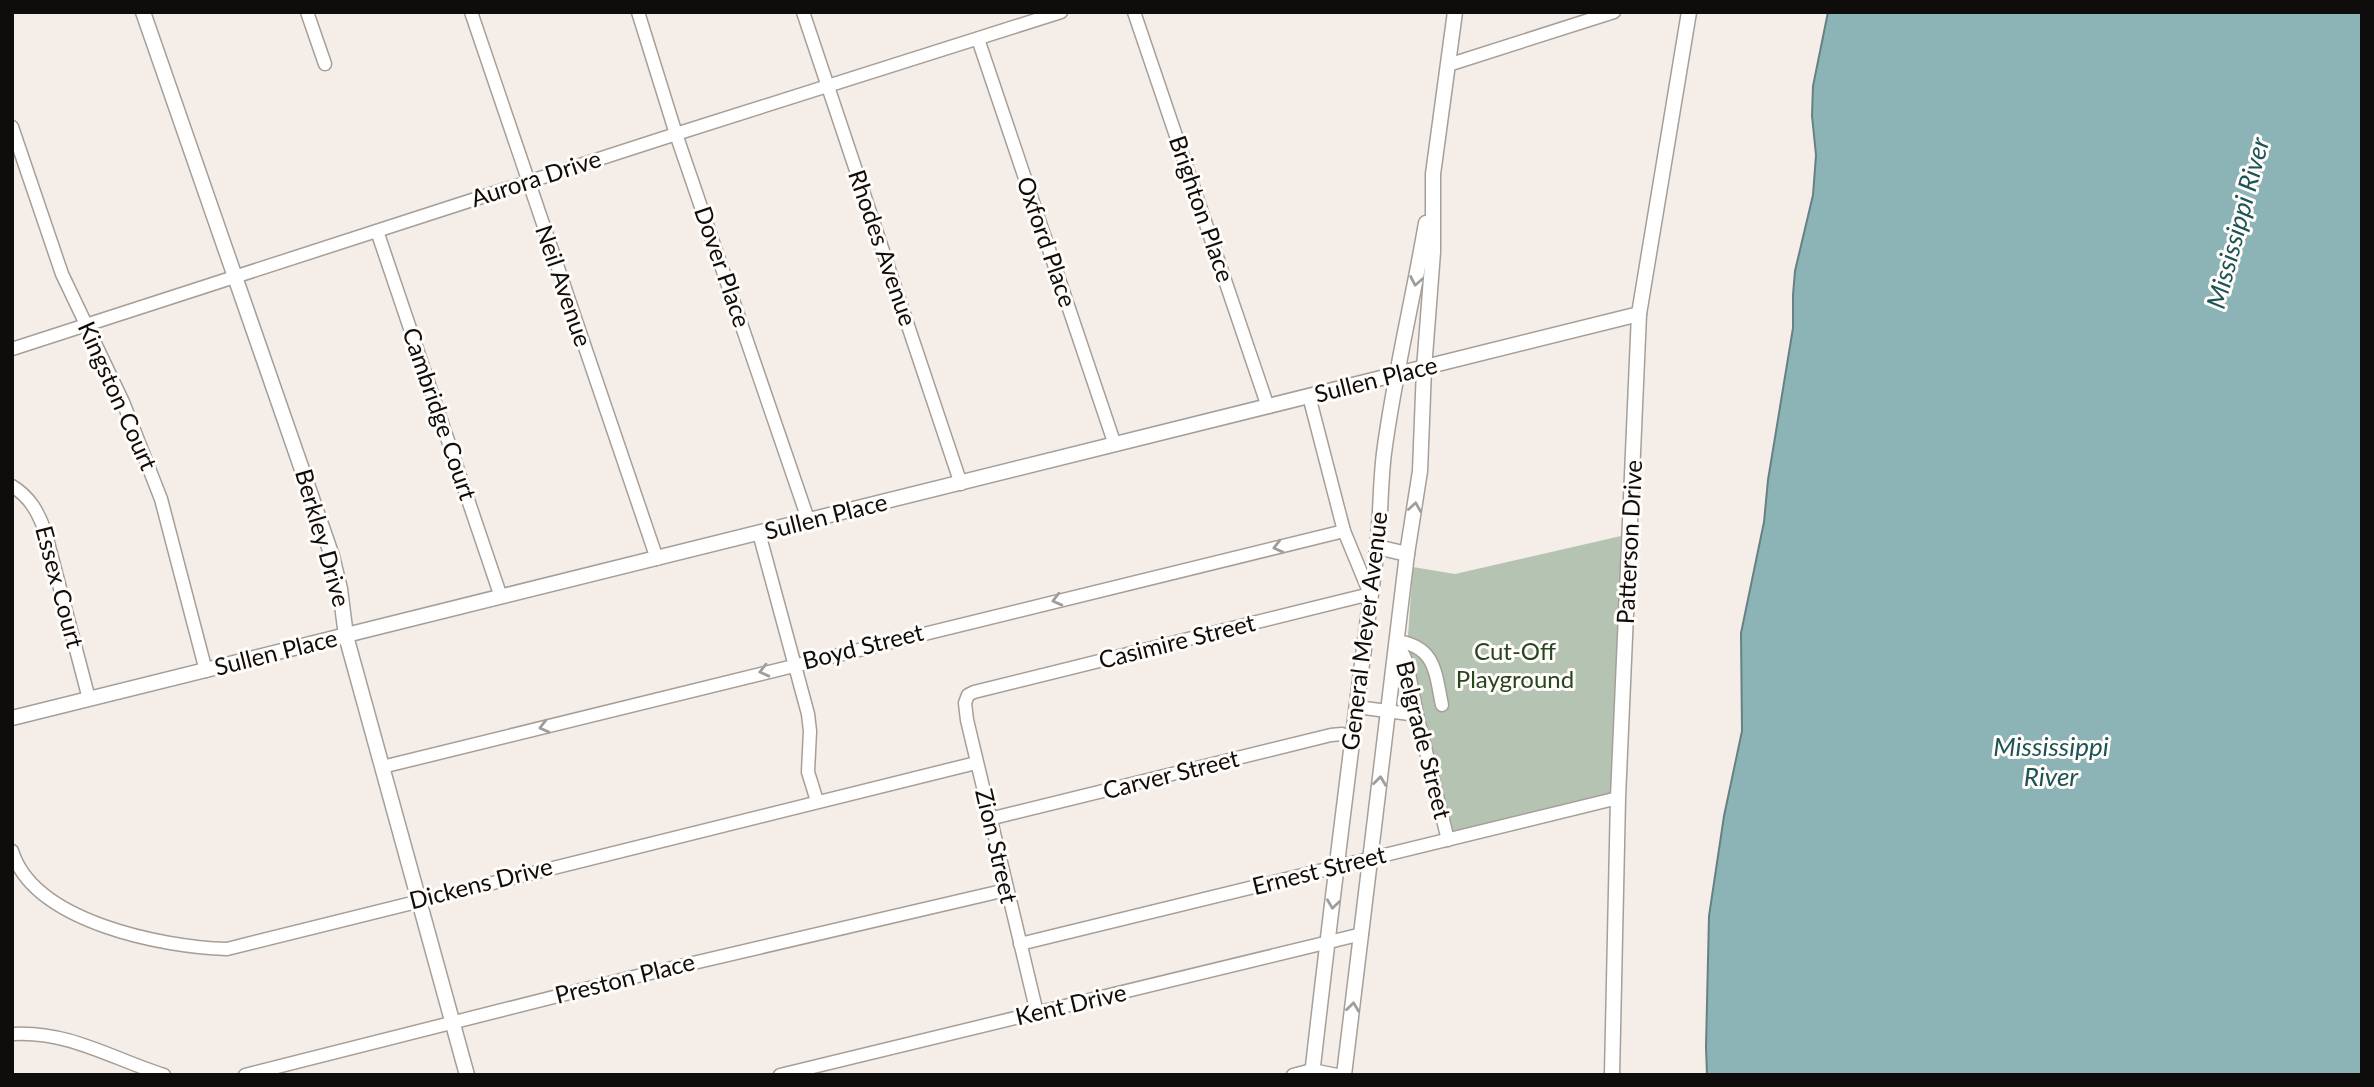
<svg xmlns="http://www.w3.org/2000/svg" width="2374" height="1087" font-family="Lato,sans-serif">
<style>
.green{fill:#b5c3b3}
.water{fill:#8cb3b6;stroke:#668183;stroke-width:2}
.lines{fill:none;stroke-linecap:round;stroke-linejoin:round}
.minor-casing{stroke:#a69f99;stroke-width:15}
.tertiary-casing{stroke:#a69f99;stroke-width:17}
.minor{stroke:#fff;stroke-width:12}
.tertiary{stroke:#fff;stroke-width:14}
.oneway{stroke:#9f9e9d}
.labels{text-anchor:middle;stroke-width:6;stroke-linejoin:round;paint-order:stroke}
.street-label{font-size:24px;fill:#0f0d0b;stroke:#fffcf9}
.park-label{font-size:24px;fill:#264620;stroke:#fffcf9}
.water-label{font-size:26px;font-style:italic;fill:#1a5457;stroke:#fffcf9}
</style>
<rect width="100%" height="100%" fill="#f5ede8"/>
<!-- green -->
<path class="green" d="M1621,536L1612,796L1450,835L1407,649L1413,567L1455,574Z"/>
<!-- water -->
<path class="water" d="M1828,12H2362V1075H1707L1706,1047L1709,916L1724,816L1742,731L1741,633L1764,522L1768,480L1793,328V295L1795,271L1813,195L1816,155L1812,116L1813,86Z"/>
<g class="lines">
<defs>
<g id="minor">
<path d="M307,12L325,64"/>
<path d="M471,12L657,559"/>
<path d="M638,12L676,134L809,522"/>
<path d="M803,12L961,484"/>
<path d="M1134,12L1268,407"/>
<path d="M978,39L1115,445"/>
<path d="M1448,65L1614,12"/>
<path d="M12,127L62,274L123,402L161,499L206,671"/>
<path d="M377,231L501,597"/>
<path d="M12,349L676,134L1061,12"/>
<path d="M12,486C30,497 38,512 45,531L89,699"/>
<path d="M759,533L808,714L810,731L808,772L817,801"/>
<path d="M1397,641L1407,663L1417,715L1448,840"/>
<path d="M1397,641C1436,647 1435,672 1442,705"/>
<path d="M1357,707L1417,715"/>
<path d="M382,767L1344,531"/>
<path d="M989,819L1331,735L1342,734L1352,738"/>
<path d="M12,851C34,922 162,947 227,949L976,763"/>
<path d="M1020,944L1618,798"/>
<path d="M1037,1013L967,720L965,703L968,695L974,692L1370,594L1344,531L1309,396"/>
<path d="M12,1034C67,1030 113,1059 164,1075"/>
<path d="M245,1075L629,978L1006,890"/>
<path d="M780,1075L1362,934"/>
<path d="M1293,1075L1312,1070L1337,1075"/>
</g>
<g id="tertiary">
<path d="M143,12L332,556L340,589L346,636L467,1075"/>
<path d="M1377,547L1407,554"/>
<path d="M12,718L1639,314"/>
<path d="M1312,1075C1332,899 1354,724 1377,548C1381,517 1380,485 1384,453C1394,376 1413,300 1426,223"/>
<path d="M1344,1075L1407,554L1420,471L1424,369L1433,252V174L1455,12"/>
<path d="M1612,1075L1618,798L1639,314L1689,12"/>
</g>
</defs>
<!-- minor casing -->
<use href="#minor" class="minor-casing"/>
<!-- tertiary casing -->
<use href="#tertiary" class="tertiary-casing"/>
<!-- minor -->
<use href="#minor" class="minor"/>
<!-- tertiary -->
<use href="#tertiary" class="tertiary"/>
</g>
<!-- one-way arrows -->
<defs><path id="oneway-chevron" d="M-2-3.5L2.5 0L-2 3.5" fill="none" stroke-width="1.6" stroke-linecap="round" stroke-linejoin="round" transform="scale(1.75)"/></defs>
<g class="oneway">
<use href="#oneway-chevron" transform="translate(1416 281) rotate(101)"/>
<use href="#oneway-chevron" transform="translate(1415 507) rotate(-81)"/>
<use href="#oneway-chevron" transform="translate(1278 547) rotate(166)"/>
<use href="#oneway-chevron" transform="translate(1057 600) rotate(166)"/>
<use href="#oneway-chevron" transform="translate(764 671) rotate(166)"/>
<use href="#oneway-chevron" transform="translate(544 727) rotate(166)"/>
<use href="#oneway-chevron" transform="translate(1380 781) rotate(-83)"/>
<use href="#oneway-chevron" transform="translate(1333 904) rotate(98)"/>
<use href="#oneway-chevron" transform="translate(1353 1007) rotate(-83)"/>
</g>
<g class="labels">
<!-- street labels -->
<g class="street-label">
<text transform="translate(536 179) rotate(-18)" y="8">Aurora Drive</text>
<text transform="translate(1201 209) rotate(71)" y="8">Brighton Place</text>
<text transform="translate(1046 242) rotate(71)" y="8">Oxford Place</text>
<text transform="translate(882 248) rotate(71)" y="8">Rhodes Avenue</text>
<text transform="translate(722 267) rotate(71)" y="8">Dover Place</text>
<text transform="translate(563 286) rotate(71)" y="8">Neil Avenue</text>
<text transform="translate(1376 380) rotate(-14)" y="8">Sullen Place</text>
<text transform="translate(117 396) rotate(66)" y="8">Kingston Court</text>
<text transform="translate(439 414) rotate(71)" y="8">Cambridge Court</text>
<text transform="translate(826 517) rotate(-14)" y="8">Sullen Place</text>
<text transform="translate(322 538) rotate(74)" y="8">Berkley Drive</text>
<text transform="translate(1630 542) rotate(-87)" y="8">Patterson Drive</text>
<text transform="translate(59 587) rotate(75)" y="8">Essex Court</text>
<text transform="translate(1365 631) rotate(-83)" y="8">General Meyer Avenue</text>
<text transform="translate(1177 642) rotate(-14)" y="8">Casimire Street</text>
<text transform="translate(863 647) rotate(-14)" y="8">Boyd Street</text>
<text transform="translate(276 653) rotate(-14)" y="8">Sullen Place</text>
<text transform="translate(1423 740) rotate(76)" y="8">Belgrade Street</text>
<text transform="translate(1171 775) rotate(-14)" y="8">Carver Street</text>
<text transform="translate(996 846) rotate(77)" y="8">Zion Street</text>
<text transform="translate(1319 871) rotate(-14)" y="8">Ernest Street</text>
<text transform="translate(481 884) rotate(-14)" y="8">Dickens Drive</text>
<text transform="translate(625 979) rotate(-14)" y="8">Preston Place</text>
<text transform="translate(1071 1005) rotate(-13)" y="8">Kent Drive</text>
</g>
<!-- park labels -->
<g class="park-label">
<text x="1515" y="660">Cut-Off<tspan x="1515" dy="28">Playground</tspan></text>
</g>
<!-- water labels -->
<g class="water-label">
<text transform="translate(2238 223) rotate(-75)" y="9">Mississippi River</text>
<text x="2051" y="756">Mississippi<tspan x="2051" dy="30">River</tspan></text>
</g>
</g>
<!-- border -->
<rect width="2374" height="1087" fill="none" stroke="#0f0d0b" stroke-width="28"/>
</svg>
